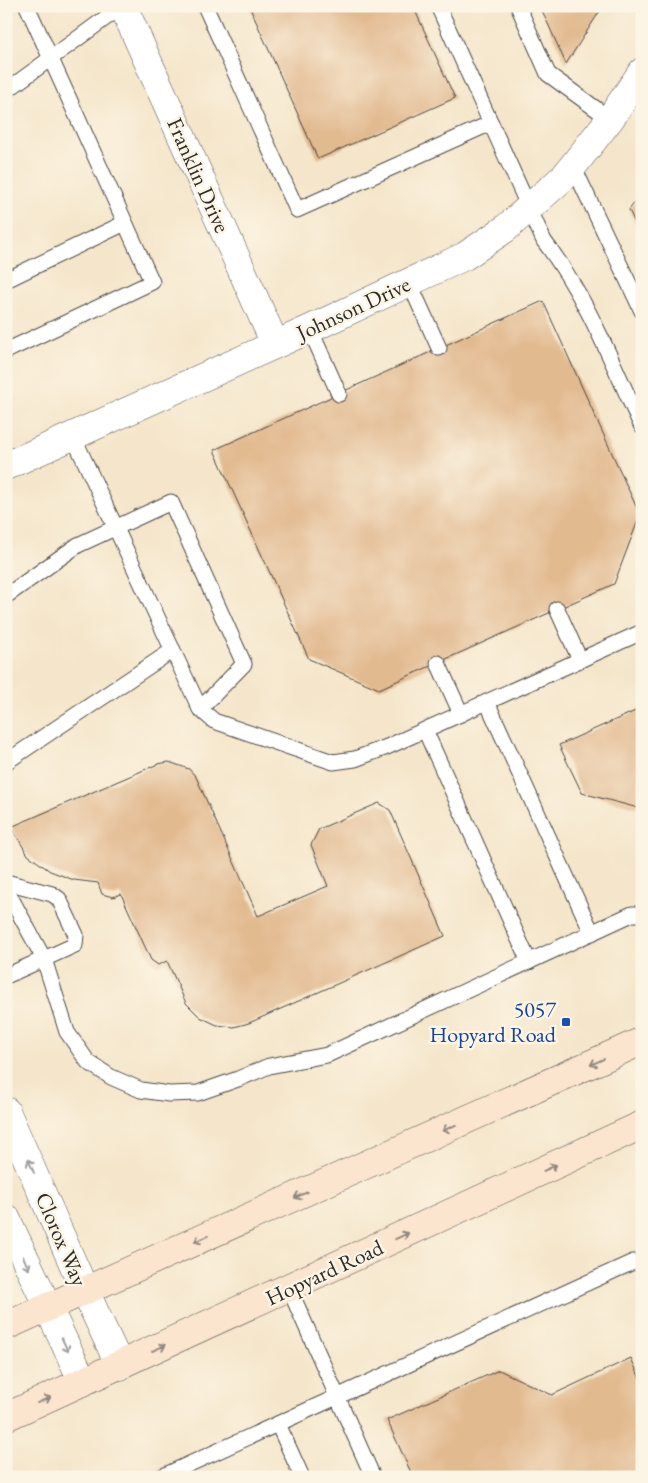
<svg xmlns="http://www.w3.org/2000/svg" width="648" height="1483" font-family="'EB Garamond',serif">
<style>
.building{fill:#e2ba90}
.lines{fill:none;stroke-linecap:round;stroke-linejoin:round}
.service-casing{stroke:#494743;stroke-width:17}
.minor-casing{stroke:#494743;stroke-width:29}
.tertiary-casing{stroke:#494743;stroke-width:29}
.secondary-casing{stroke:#494743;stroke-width:29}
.service{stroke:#fff;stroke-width:15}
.minor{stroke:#fff;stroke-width:28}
.tertiary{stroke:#fff;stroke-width:28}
.secondary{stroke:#fbe5cf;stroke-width:28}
.oneway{stroke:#93887d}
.oneway2{stroke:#a0a0a0}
.transit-dot{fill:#1a4fb4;stroke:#fcf5e5;stroke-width:2}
.labels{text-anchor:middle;stroke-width:5;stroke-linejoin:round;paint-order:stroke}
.street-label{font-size:22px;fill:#2b2b2b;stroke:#fcf5e5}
.transit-label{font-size:22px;fill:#164399;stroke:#fcf5e5;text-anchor:end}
</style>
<rect width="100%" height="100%" fill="#fcf5e5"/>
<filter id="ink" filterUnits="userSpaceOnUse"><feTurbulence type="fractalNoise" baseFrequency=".02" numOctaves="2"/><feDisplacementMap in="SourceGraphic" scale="10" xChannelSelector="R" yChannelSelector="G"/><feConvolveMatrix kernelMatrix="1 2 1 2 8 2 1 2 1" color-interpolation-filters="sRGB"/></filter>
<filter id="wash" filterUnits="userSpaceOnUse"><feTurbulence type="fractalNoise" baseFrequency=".0096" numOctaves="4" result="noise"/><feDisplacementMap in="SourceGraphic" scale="20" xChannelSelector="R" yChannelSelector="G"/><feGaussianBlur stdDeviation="1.12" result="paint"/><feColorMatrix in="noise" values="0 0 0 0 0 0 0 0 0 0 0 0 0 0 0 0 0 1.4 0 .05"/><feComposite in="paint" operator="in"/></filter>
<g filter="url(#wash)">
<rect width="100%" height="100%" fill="#f5e6cb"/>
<g id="blocks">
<!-- building -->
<g class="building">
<path d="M249,6H413L455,98L318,159Z"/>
<path d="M540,6H603L566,64Z"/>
<path d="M642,192V238L629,210Z"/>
<path d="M543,301L640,515L614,584L379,689L309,659L214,450Z"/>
<path d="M642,708V809L582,793L559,745Z"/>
<path d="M169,762L189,769L196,777L258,916L328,886L311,845L319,829L379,803L390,810L445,936L249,1023L234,1027L217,1025L200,1017L186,1003L167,961L158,965L151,960L121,894L113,897L102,894L98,883L74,880L50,871L28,855L11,827L158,764Z"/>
<path d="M631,1358L642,1383V1477H413L387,1420L499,1370L552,1395Z"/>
</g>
</g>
</g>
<g filter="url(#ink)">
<use href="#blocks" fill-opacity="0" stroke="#494743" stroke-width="1"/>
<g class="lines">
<defs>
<g id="service">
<path d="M205,6L297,210L491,123"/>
<path d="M438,6L544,241C587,297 612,363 642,427"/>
<path d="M518,6L548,74L610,119"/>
<path d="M6,91L122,6"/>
<path d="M573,166L642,311"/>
<path d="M6,280L125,223"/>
<path d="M409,282L439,348"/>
<path d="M310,329L339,394"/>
<path d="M6,351L152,282L27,6"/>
<path d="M73,436L200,709L214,721L333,762L355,759L387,747L642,632"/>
<path d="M6,596L78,545L171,502L244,664L200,709"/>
<path d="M557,609L580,660"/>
<path d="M438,663L461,714"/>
<path d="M487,702L592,933"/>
<path d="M425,730L529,962"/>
<path d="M6,762L173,650"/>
<path d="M6,882L52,894L59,899L76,935L75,945L6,976"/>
<path d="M6,889L44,959L67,1032L88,1062L111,1077L141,1090L169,1094L198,1093L238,1079L269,1066L327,1055L632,914H642"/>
<path d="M289,1288L373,1477"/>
<path d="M278,1424L302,1477"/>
<path d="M161,1477L633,1262H642"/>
</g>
<g id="minor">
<path d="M6,1111L85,1291L120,1366"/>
<path d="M6,1218L83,1382"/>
</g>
<g id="tertiary">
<path d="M123,6L275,344"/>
<path d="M6,466L310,329L465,256L505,229L565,176L610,119L642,72"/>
</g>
<g id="secondary">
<path d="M6,1326L642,1041"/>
<path d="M6,1417L642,1125"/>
</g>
</defs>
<!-- service casing -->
<use href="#service" class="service-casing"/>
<!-- minor casing -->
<use href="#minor" class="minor-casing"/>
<!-- tertiary casing -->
<use href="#tertiary" class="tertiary-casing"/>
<!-- secondary casing -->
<use href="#secondary" class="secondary-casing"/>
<!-- service -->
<use href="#service" class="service"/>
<!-- minor -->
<use href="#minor" class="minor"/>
<!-- tertiary -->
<use href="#tertiary" class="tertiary"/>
<!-- secondary -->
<use href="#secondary" class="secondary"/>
</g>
<!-- one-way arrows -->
<defs><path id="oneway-shaft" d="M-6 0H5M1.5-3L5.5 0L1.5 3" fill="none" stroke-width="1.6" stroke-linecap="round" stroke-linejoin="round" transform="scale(1.25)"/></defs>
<g class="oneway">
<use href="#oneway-shaft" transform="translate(597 1062) rotate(155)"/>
<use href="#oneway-shaft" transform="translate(449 1128) rotate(156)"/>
<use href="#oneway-shaft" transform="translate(550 1168) rotate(-25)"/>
<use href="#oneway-shaft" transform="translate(301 1195) rotate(156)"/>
<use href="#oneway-shaft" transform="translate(402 1236) rotate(-25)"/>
<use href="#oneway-shaft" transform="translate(201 1239) rotate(156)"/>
<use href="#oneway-shaft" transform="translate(159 1348) rotate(-24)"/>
<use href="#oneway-shaft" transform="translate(44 1400) rotate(-24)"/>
</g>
<g class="oneway2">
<use href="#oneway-shaft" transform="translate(31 1166) rotate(-114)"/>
<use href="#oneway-shaft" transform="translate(26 1263) rotate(66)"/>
<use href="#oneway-shaft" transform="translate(65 1345) rotate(65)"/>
</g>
</g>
<!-- markers -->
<rect class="transit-dot" x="561" y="1017" width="10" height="10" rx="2.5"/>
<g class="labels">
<!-- street labels -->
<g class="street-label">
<text transform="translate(199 175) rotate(66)" y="8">Franklin Drive</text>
<text transform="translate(353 308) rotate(-25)" y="8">Johnson Drive</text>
<text transform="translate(62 1239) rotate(67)" y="8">Clorox Way</text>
<text transform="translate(324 1272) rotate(-25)" y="8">Hopyard Road</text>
</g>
<!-- transit labels -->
<g class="transit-label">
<text x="556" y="1017">5057<tspan x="556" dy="25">Hopyard Road</tspan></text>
</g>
</g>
<!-- margin -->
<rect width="648" height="1483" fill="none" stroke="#fcf5e5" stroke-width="25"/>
</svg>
